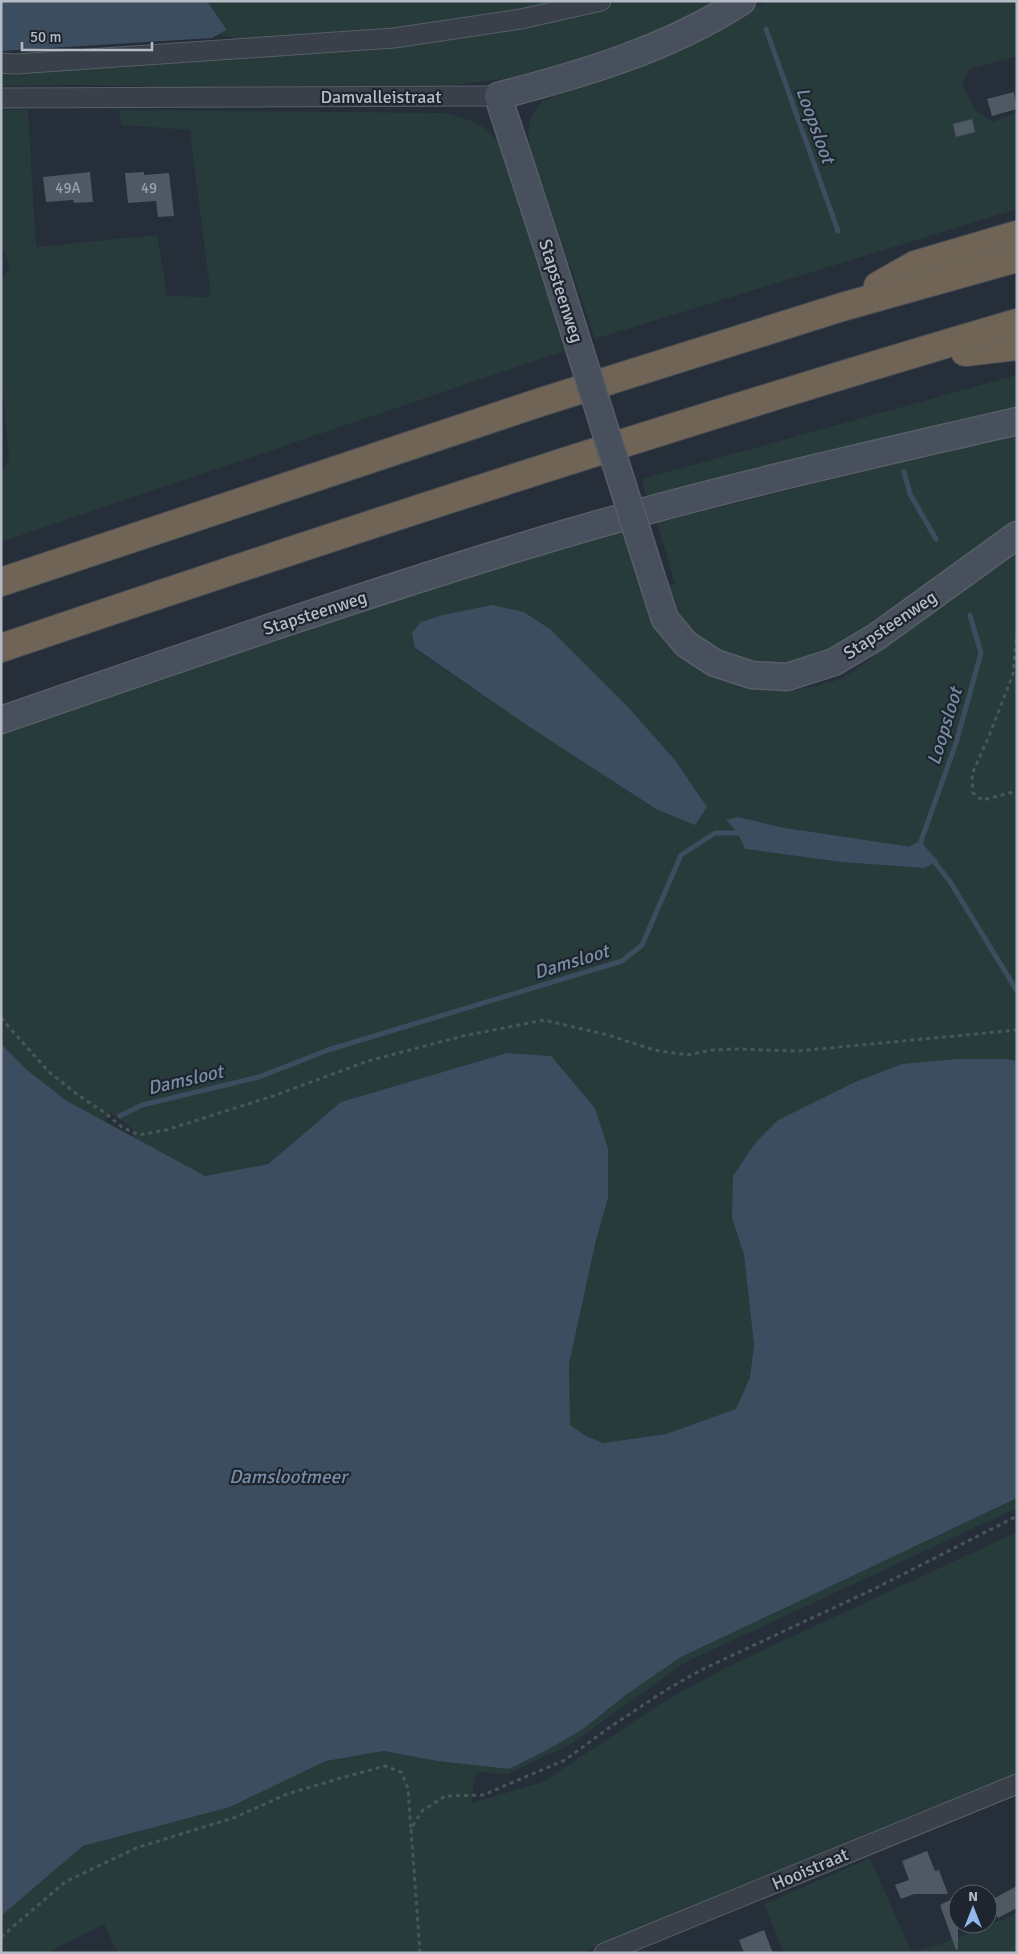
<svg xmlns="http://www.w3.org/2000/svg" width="1018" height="1954" font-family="Signika,sans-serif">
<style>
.green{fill:#283b3b;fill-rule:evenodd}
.water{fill:#3d4d60}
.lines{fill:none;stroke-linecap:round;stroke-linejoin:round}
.stream{stroke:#3d4d60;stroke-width:5}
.building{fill:#4e5964}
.street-casing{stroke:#575e67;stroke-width:21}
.secondary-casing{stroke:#575e67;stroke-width:29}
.highway-casing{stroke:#444b54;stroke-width:30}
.path{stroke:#475759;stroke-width:3;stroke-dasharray:4 4;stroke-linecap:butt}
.street{stroke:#394049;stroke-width:19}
.secondary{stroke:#47505c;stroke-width:26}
.highway{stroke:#6f6456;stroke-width:28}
.secondary-bridge-casing{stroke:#575e67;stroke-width:29;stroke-linecap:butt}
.secondary-bridge{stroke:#47505c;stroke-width:26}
.labels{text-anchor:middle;stroke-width:4.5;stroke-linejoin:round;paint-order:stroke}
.number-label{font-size:15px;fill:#9aa2ad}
.street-label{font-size:18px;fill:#b4bbc5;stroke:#1e252e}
.water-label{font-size:19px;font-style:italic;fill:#788da5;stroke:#1e252e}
</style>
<rect width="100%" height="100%" fill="#252e39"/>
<!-- green -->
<g class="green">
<path d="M207,1H578L401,30L264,41L219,36L227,29Z"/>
<path d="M619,1H721L630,45L568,65L515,77L441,87L208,88L78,85L1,86V68L579,12Z"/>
<path d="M767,1H1017V56L969,69L962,83L975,110L993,122L1017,112V209L595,339L529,146C527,125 529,116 543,101L660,57Z"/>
<path d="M1,110H28L36,247L157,235L167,296L211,297L190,130L122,125L119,110L445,113L472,121L485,128L499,142L515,183L564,351L1,542V473L9,459L1,372V281L10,268L1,242Z"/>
<path d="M1017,375V411L648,503L642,479Z"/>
<path d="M1017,433V523L836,649L784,664L752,662L719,651L701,639L679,617L673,607L668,587L675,584L657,523Z"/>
<path d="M623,530L648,605L703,671L735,684L765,690H795L816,686L841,679L852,672L1017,552V1061L1006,1059H957L902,1064L855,1082L778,1120L756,1142L732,1218L744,1255L754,1345L750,1377L736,1409L666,1434L603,1443L586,1436L570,1425L569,1364L596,1240L608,1198L595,1108L551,1056L507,1053L341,1102L268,1164L204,1176L130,1136L135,1131L110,1112L105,1122L67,1101L27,1070L1,1044V728L352,611ZM524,612L550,629L628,707L675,760L707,807L656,809L531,728L415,649ZM738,817L779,827L925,849L939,861L924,868L841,862L745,849L737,832L727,821Z"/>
<path d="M1017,1498V1508L686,1662L571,1744L508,1774L476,1772L471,1803L543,1782L665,1701L725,1668L1017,1532V1776L917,1813L580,1953H118L104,1924L46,1953H1V1916L83,1846L230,1807L326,1761L384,1751L437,1761L509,1769L547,1750L583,1729L627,1694L681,1657Z"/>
<path d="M870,1858L912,1953H784L764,1904Z"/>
<path d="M1017,1913V1953H912L966,1935Z"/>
</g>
<!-- water -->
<g class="water">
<path d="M1,1H207L227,30L212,38L1,51Z"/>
<path d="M492,605L524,612L550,629L628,707L675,760L707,807L695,825L656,809L531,728L415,648L412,633L421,622L443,615Z"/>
<path d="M738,817L779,827L925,849L939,861L924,868L841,862L745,849L737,832L726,820Z"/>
<path d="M1,1044L27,1070L67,1101L205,1176L268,1164L341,1102L507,1053L551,1056L595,1108L608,1149V1198L596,1240L569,1364L570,1425L586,1436L603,1443L666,1434L736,1409L750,1377L754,1345L744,1255L732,1218L733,1176L756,1142L778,1120L855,1082L902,1064L957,1059H1006L1017,1061V1498L681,1657L627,1694L583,1729L547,1750L509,1769L437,1761L384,1751L326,1761L230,1807L83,1846L1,1916Z"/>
</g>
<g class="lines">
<!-- stream -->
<g class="stream">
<path d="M766,29L838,231"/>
<path d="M904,472L910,494L936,539"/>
<path d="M920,844L956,743L981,653L970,615"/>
<path d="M906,851L920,844L949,880L1017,991"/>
<path d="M120,1116L142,1105L259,1077L328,1050L622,961L642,945L681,855L715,833H744"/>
</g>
</g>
<!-- building -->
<g class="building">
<path d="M1014,92L1017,109L992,116L987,99Z"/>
<path d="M972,119L975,132L956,137L953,124Z"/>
<path d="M90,172L93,202L74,203L73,200L46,202L43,177Z"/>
<path d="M144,172V175L169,173L174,216L158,217L156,201L128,203L125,173Z"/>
<path d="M927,1851L935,1871L939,1870L948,1894H914L901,1899L895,1885L909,1880L902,1861Z"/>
<path d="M1017,1886V1908L998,1918L989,1901Z"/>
<path d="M958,1896V1949L956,1950L940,1905Z"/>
<path d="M764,1930L773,1953H744L739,1940Z"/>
</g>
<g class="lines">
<defs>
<g id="street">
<path d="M1,63L16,64L394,38L521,19L601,1"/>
<path d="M1,98L498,96"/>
<path d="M604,1953L1017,1784"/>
</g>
<g id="secondary">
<path d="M549,252L498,96C583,74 668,49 742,1"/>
<path d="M655,588L665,619L686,644L715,663L752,675L787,677L834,662L876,637L1017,535"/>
<path d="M1,720C186,656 370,592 557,536C709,491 863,457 1017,421"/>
</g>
<g id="highway">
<path d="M878,286L915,265L1017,235"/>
<path d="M965,352L1017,346"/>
<path d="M1,582L541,402L842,307L1017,258"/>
<path d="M1,648C338,534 676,423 1017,323"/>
</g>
</defs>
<!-- street casing -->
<use href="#street" class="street-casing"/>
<!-- secondary casing -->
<use href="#secondary" class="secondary-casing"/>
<!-- highway casing -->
<use href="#highway" class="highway-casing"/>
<!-- path -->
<g class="path">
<path d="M1017,632L1013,674L989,736L972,774L973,793L982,800L1017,791"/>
<path d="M1,1018L49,1072L78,1095L105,1113L122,1127L139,1135L166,1130L273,1096L368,1061L463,1036L544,1020L608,1035L654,1050L688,1055L712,1050L735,1049L798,1051L1017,1030"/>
<path d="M1,1937L65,1882L136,1848L236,1817L287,1794L341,1778L385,1766L401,1772L408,1788L411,1829"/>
<path d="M420,1953L411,1829L422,1811L445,1796L483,1795L565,1760L610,1727L666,1690L701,1670L876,1588L1017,1516"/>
</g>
<!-- street -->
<use href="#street" class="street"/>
<!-- secondary -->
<use href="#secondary" class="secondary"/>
<!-- highway -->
<use href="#highway" class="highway"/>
<defs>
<path id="secondary-bridge" d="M549,252L655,588"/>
</defs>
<!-- secondary-bridge casing -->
<use href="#secondary-bridge" class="secondary-bridge-casing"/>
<!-- secondary-bridge -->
<use href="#secondary-bridge" class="secondary-bridge"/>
</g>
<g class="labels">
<!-- number labels -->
<g class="number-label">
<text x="68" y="193">49A</text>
<text x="149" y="193">49</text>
</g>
<!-- street labels -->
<g class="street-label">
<text x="381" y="103">Damvalleistraat</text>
<text transform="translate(561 291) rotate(72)" y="6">Stapsteenweg</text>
<text transform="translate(315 613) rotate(-18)" y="6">Stapsteenweg</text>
<text transform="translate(890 625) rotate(-34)" y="6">Stapsteenweg</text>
<text transform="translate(810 1869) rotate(-23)" y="6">Hooistraat</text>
</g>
<!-- water labels -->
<g class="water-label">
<text transform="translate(816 125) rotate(70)" y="7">Loopsloot</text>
<text transform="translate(944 726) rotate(-73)" y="7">Loopsloot</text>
<text transform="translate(571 961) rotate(-17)" y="7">Damsloot</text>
<text transform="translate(185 1079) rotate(-13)" y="7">Damsloot</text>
<text x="288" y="1483">Damslootmeer</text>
</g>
</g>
<!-- border -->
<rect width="1018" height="1954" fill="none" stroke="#b4bbc5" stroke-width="5"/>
<!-- north arrow -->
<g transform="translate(973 1909)"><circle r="24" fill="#1e252e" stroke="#5a616a"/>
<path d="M0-4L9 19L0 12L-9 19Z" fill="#92b8ec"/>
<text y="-8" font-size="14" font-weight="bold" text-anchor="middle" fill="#b4bbc5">N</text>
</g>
<!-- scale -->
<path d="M22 42v8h130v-8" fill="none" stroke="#b4bbc5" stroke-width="2.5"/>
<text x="30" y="42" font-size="15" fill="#b4bbc5" stroke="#1e252e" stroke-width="4" paint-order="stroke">50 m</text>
</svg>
